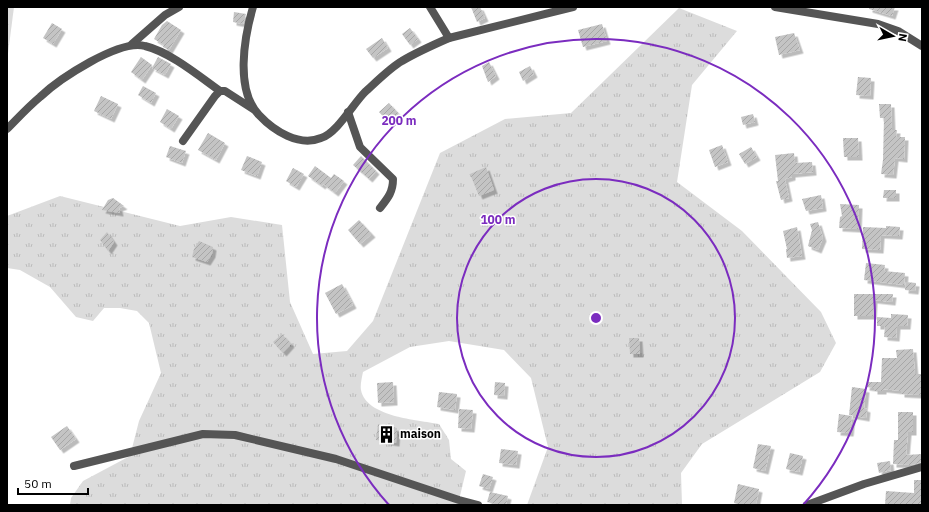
<svg xmlns="http://www.w3.org/2000/svg" width="929" height="512" font-family="'IBM Plex Sans',sans-serif">
<style>
.grass{fill:url(#grass-tufts)}
.building{fill:url(#building-hatch);filter:url(#shadow)}
.lines{fill:none;stroke-linecap:round;stroke-linejoin:round}
.street{stroke:#555;stroke-width:8}
.ring{fill:none;stroke:#7b2cbf;stroke-width:2}
.labels{text-anchor:middle;stroke-width:3;stroke-linejoin:round;paint-order:stroke}
.poi-label{font-size:12px;font-weight:bold;fill:#000;stroke:#fff;text-anchor:start}
.centre{fill:#7b2cbf;stroke:#fff;stroke-width:2}
.ring-label{font-size:12px;text-anchor:middle;font-weight:bold;fill:#7b2cbf;stroke:#fff;stroke-width:3;stroke-linejoin:round;paint-order:stroke}
</style>
<defs>
<pattern id="grass-tufts" width="24" height="20" patternUnits="userSpaceOnUse"><rect width="24" height="20" fill="#dcdcdc"/><path d="M3 7l-1-3M5 7V3M7 7l1-3M15 17l-1-3M17 17v-4M19 17l1-3" fill="none" stroke="#bbb"/></pattern>
<pattern id="building-hatch" width="6" height="6" patternUnits="userSpaceOnUse"><rect width="6" height="6" fill="#c4c4c4"/><path d="M-1 1l2-2M0 6l6-6M5 7l2-2" fill="none" stroke="#a7a7a7"/></pattern>
<filter id="shadow"><feDropShadow dx="3.5" dy="3.5" stdDeviation="0" flood-color="#0004"/></filter>
</defs>
<rect width="100%" height="100%" fill="#fff"/>
<!-- grass -->
<g class="grass">
<path d="M7,7H14L7,61Z"/>
<path d="M679,8L737,31L692,85L677,182L742,231L821,312L836,343L820,372L702,444L681,473L682,505H527L548,447L531,378L504,350L449,341L410,347L363,372C362,377 360,385 361,390C366,417 418,420 439,424L449,440L451,459L466,471L459,500L464,505H70L71,498L83,481L130,456L139,421L161,373L149,323L137,311L120,308H104L93,321L76,317L50,287L20,270L7,268V216L60,196L180,226L231,217L282,225L290,302L313,354L347,351L373,321L440,153L505,119L571,113Z"/>
</g>
<!-- building -->
<g class="building">
<path d="M471,7H480L485,18L477,22Z"/>
<path d="M869,7H895L892,16L869,9Z"/>
<path d="M234,12L246,14L243,24L233,22Z"/>
<path d="M167,21L181,30L169,50L163,47L164,45L154,39L162,25Z"/>
<path d="M52,23L62,29L53,44L43,38Z"/>
<path d="M602,24L607,41L583,47L578,30Z"/>
<path d="M410,28L418,39L410,45L402,34Z"/>
<path d="M794,33L800,50L779,55L775,37Z"/>
<path d="M382,38L388,48L373,58L366,49Z"/>
<path d="M141,57L152,65L142,80L131,72Z"/>
<path d="M158,57L171,64L165,75L152,68Z"/>
<path d="M489,62L496,76L488,82L482,66Z"/>
<path d="M530,66L534,74L523,81L519,72Z"/>
<path d="M858,77L871,78L870,96L856,95Z"/>
<path d="M143,86L156,93L151,103L138,95Z"/>
<path d="M101,96L118,104L111,119L94,111Z"/>
<path d="M389,103L399,114L389,123L379,112Z"/>
<path d="M879,104H891L892,130H897L896,137H905L904,159L895,158L893,175L881,174L883,160L884,118H880Z"/>
<path d="M167,109L179,116L171,129L160,122Z"/>
<path d="M753,114L755,122L743,125L741,117Z"/>
<path d="M208,133L225,143L216,160L198,150Z"/>
<path d="M843,138H858L859,157H844Z"/>
<path d="M722,145L728,162L715,167L709,150Z"/>
<path d="M170,146L186,151L182,163L166,157Z"/>
<path d="M751,147L757,157L745,164L739,154Z"/>
<path d="M794,153L795,163L812,162L813,172L792,174V177L785,179L789,198L781,200L776,181H778L775,155Z"/>
<path d="M247,156L262,162L257,176L241,170Z"/>
<path d="M361,156L376,171L369,179L353,165Z"/>
<path d="M315,166L331,178L334,174L344,181L335,193L323,184L322,186L308,176Z"/>
<path d="M486,167L494,190L479,196L470,174Z"/>
<path d="M293,168L304,174L296,187L286,181Z"/>
<path d="M884,190H896V198H883Z"/>
<path d="M821,195L823,208L806,211L802,199Z"/>
<path d="M113,198L124,206L119,208L120,213L102,210L108,200Z"/>
<path d="M840,204L859,205L858,229L839,228L840,217L842,216Z"/>
<path d="M359,220L372,234L360,244L348,230Z"/>
<path d="M818,222L823,238L818,250L808,246L812,230L810,224Z"/>
<path d="M886,226L900,227L899,236L881,235L880,250L862,249L863,227L886,228Z"/>
<path d="M797,227L802,256L787,258L786,249H787L783,231Z"/>
<path d="M107,232L114,242L108,251L100,240Z"/>
<path d="M199,241L213,247L212,254L207,262L192,257L194,249Z"/>
<path d="M866,263L885,265L884,271L905,273L904,285L864,280Z"/>
<path d="M906,282L916,283L915,291L905,290Z"/>
<path d="M342,284L353,305L336,314L325,293Z"/>
<path d="M854,294H893L892,302L874,300L873,316H854Z"/>
<path d="M891,314L908,315L907,326H897L896,338L884,337L885,326H877V317L891,318Z"/>
<path d="M282,334L291,344L283,353L273,342Z"/>
<path d="M629,338H639L640,354H630Z"/>
<path d="M913,349L915,374H921V395L901,394V391L883,389V391H874V388L866,387L867,382H881L882,358H897L896,350Z"/>
<path d="M393,382L394,402L378,403L377,383Z"/>
<path d="M495,382L505,383L504,396L494,395Z"/>
<path d="M852,387L866,389L864,408L867,409L866,418L849,415Z"/>
<path d="M439,392L457,394L455,410L437,407Z"/>
<path d="M459,409L473,410L471,429L458,428Z"/>
<path d="M898,412H913V432H908L906,455L922,454V462L911,465L893,464L894,440H898Z"/>
<path d="M839,414L852,416L850,433L837,432Z"/>
<path d="M378,424L397,428L396,443L376,440Z"/>
<path d="M67,426L76,439L60,450L51,437Z"/>
<path d="M758,444L771,446L765,471L753,468Z"/>
<path d="M501,449L518,451L516,465L499,463Z"/>
<path d="M790,453L803,456L799,472L786,469Z"/>
<path d="M890,461L891,470L879,473L877,463Z"/>
<path d="M483,474L493,477L489,489L479,486Z"/>
<path d="M914,480H922V505H885L886,491L914,493Z"/>
<path d="M738,484L759,489L756,505H741L734,503Z"/>
<path d="M490,492L508,496L506,505H499L487,502Z"/>
</g>
<g class="lines">
<!-- street -->
<g class="street">
<path d="M253,7C244,38 235,90 259,115C274,131 299,147 321,138C337,133 353,104 365,92C375,83 391,67 402,61C417,52 433,45 449,38L573,7"/>
<path d="M430,7L449,38"/>
<path d="M775,7L878,24L898,31L922,46"/>
<path d="M132,44L165,15L179,7"/>
<path d="M348,112L360,147L393,179C393,192 388,198 380,208"/>
<path d="M7,129C18,118 28,107 40,97C59,79 119,39 145,46C170,52 199,76 220,91"/>
<path d="M183,141L215,96L220,91H225L253,109"/>
<path d="M74,466L203,434L235,435L336,459L459,500L478,505"/>
<path d="M807,505L864,484L922,467"/>
</g>
</g>
<!-- distance rings -->
<g class="ring">
<circle cx="596" cy="318" r="139"/>
<path d="M389 505A279 279 0 1 1 803 505"/>
</g>
<!-- icons -->
<defs>
<symbol id="building-bare" viewBox="-9 -9 18 18"><path d="M-4-6H4V6H1V3H-1V6H-4ZM-2.5-4.3h1.7v1.8h-1.7ZM.8-4.3h1.7v1.8H.8ZM-2.5-1h1.7V.8h-1.7ZM.8-1h1.7V.8H.8Z" fill="#000" stroke="#fff" stroke-width="2.5" paint-order="stroke"/></symbol>
</defs>
<g fill-rule="evenodd">
<use href="#building-bare" x="374" y="422" width="25" height="25"/>
</g>
<g class="labels">
<!-- poi labels -->
<g class="poi-label">
<text x="400" y="438">maison</text>
</g>
</g>
<circle cx="596" cy="318" r="6" class="centre"/>
<g class="ring-label">
<text x="399" y="125">200 m</text>
<text x="498" y="224">100 m</text>
</g>
<!-- border -->
<rect width="929" height="512" fill="none" stroke="#000000" stroke-width="16"/>
<!-- north arrow -->
<g transform="translate(893 36) rotate(99)" stroke="#ffffff" stroke-width="3" paint-order="stroke">
<path d="M0-3L7 15L0 10L-7 15Z" fill="#000000"/>
<text y="-6" font-size="11" font-weight="bold" text-anchor="middle" fill="#000000">N</text>
</g>
<!-- scale -->
<path d="M18 488v6h70v-6" fill="none" stroke="#000000" stroke-width="2"/>
<text x="24" y="488" font-size="12" fill="#000000" stroke="#ffffff" stroke-width="3" paint-order="stroke">50 m</text>
</svg>
